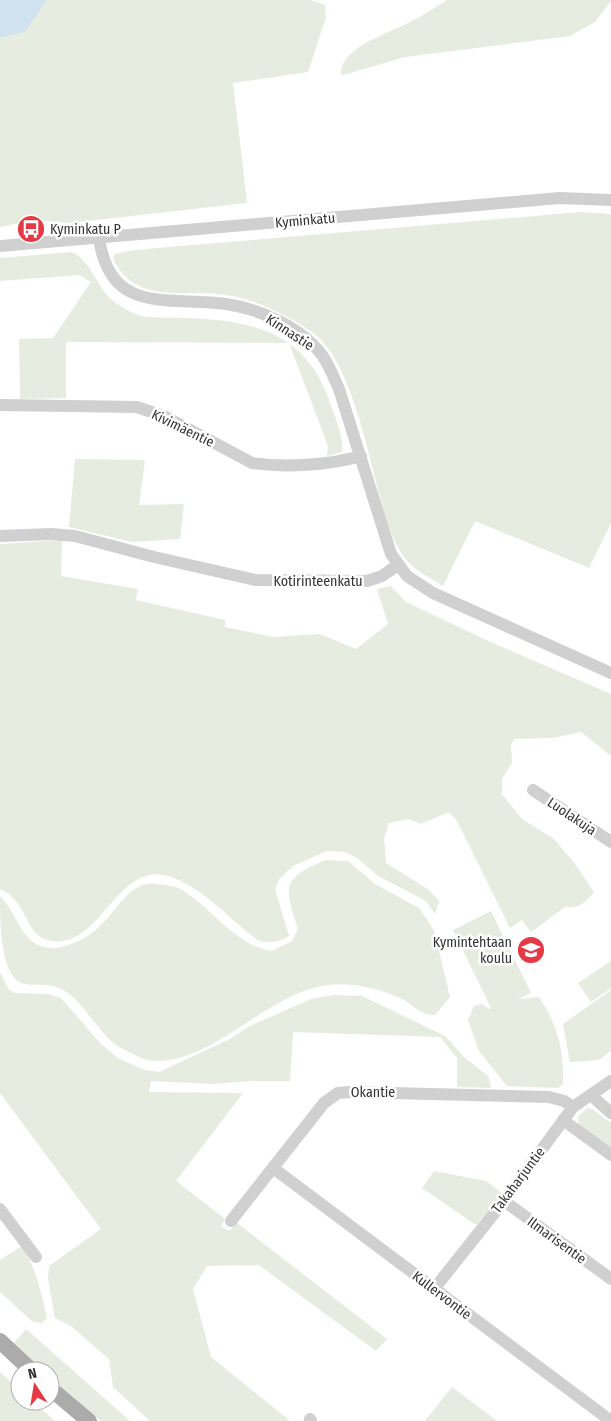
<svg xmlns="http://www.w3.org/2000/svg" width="611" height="1421" font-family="'Fira Sans Condensed',sans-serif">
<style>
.green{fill:#e6ecdf}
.water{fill:#cfe2ee}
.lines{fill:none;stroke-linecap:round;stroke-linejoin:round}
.minor{stroke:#d0d0d0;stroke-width:12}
.major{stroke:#ababab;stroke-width:16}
.labels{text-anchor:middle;stroke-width:5;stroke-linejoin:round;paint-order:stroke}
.street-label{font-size:14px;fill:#333;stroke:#fff}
.poi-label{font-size:14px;fill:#333;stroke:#fff;text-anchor:start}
</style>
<rect width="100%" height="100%" fill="#fff"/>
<!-- green -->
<g class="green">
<path d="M47,0H310L325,5L326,17L308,72L233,83L247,203L70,223L34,220L0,227V38L25,32Z"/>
<path d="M447,0H611V1L595,22L570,36L405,57L343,75L341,74C339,48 391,32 410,22C423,16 435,7 447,0Z"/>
<path d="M581,212L611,214V523L589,568L475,521L443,586C432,579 418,572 409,563C392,544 385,517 379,493C368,451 351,369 320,339C302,322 257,300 232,296C188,287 138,308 113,259L115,254L134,250Z"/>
<path d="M71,252C91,260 96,286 112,300C117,304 125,309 131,312C147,320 167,317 184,318C248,320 303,330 328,397C333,413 344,435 342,452L327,456L328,446L289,343L66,342V398L20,399L19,339L53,338L91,282L79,275L0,281V258Z"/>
<path d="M75,459L145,460L139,505L184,504L180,539L132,542L69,527Z"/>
<path d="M62,540L61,576L138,589L136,600L225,620V627L273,637L320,634L356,649L388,624L377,589L391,586L406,602L484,639L611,694V756L581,732L553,738L514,739L511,745L512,763L502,779V794L522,819L554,839L575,864L594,892C585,902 579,909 565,907L531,932L522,920L510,928L457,821L449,812L421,824L408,819L389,823L384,838L386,863L429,890L439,901L435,914L426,901L378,876L357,858L345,852L327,851L293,866L280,878L275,889L289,936C279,942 271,943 259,941C231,921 207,891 174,878C116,854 102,954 47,940C25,934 27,900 0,889V544Z"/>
<path d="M325,860L348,861L375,884L419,908L434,930L450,997L435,1015C422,1016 413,1005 402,999C381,989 352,982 328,985C268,992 215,1062 156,1061C144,1061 132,1053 121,1048C98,1035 87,1005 65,991C49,981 37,988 21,983C0,974 0,919 0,896C14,910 18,930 33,942C41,948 53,949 62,947C79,943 93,934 104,922C119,907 132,880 157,884C165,885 176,886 182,890C213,909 236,946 272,951L292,941L298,929C284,887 281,879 325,860Z"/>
<path d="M491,911L531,993L518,999L539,997C558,1025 564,1051 563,1084L558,1088L507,1086L479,1051L468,1020L474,1006L482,1004L489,1009L491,1008L453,930Z"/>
<path d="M611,961V988L591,1002L578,983Z"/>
<path d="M0,972L9,990L15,993L48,994L61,998L101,1044L118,1058L144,1070L159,1072L228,1040L250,1026L311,999L333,995L362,996L445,1036L465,1058L489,1077L491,1088L457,1087V1058L440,1037L293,1032L290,1081H252L211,1084L151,1081L149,1092L243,1093L176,1181L225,1219L221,1226L229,1231L237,1223L387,1339L376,1351L259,1265L207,1266L193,1289L211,1357L290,1421H150L113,1387L109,1359L71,1326L55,1318L48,1279L49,1266L101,1229L0,1093Z"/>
<path d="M611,990V1051L599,1060L570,1062L563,1024Z"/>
<path d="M587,1108L592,1109L611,1123V1149L579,1126L578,1117Z"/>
<path d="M434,1171L486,1181L503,1194L476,1225L422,1188Z"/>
<path d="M22,1246C36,1268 41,1292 47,1318L42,1323L33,1322L0,1292V1260Z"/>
<path d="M26,1329L130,1421H101L50,1377V1371H43L12,1345Z"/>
<path d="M0,1372L20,1390V1401H32L55,1421H0Z"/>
<path d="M452,1387L497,1421H425Z"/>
</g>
<!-- water -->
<path class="water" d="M0,0H47L25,32L0,38Z"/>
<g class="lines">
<!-- minor -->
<g class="minor">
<path d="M99,238C110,316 169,296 226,304C260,309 301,327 322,355C329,365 334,378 339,389L391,554L407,576L433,593L611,673"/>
<path d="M0,246L560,198L611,200"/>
<path d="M0,405L137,407L166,417L252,463C285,468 330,465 361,456"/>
<path d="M0,536L51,534L75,536L154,557L255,580L367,581L382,576L398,565"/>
<path d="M533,790L611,842"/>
<path d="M591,1095L611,1113"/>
<path d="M563,1120L611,1155"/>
<path d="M273,1168L611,1421"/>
<path d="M504,1201L611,1279"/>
<path d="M0,1209L36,1257"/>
<path d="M231,1221L324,1103L338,1093L350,1092L549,1097L564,1101L573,1107"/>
<path d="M434,1289L504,1201L573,1107L611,1081"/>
<path d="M310,1419L311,1421"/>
</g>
<!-- major -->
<g class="major">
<path d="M0,1341L32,1371"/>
<path d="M50,1388L89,1421"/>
</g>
</g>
<!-- icons -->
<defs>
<symbol id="bus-disc" viewBox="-11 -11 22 22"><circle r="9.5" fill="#e63946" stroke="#fff"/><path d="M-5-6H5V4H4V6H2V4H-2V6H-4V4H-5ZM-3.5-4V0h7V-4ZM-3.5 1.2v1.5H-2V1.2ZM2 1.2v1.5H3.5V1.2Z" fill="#fff"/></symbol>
<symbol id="school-disc" viewBox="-11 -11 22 22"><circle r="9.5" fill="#e63946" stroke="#fff"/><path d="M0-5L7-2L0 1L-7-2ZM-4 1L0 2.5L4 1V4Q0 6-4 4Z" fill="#fff"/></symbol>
</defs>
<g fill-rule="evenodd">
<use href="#bus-disc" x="15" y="213" width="32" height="32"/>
<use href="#school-disc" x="515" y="934" width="32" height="32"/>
</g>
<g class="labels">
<!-- street labels -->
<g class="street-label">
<text transform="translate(305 220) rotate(-5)" y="5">Kyminkatu</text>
<text transform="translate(290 332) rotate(33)" y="5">Kinnastie</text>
<text transform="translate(183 428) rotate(26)" y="5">Kivimäentie</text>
<text x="318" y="586">Kotirinteenkatu</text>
<text transform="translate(572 816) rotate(34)" y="5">Luolakuja</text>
<text x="373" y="1097">Okantie</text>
<text transform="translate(518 1180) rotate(-53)" y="5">Takaharjuntie</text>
<text transform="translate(557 1240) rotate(36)" y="5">Ilmarisentie</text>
<text transform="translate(442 1295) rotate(37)" y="5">Kullervontie</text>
</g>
<!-- poi labels -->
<g class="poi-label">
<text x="50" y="234">Kyminkatu P</text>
<text x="512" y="947" text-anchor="end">Kymintehtaan<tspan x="512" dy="16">koulu</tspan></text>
</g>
</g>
<!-- north arrow -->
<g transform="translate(35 1386) rotate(348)"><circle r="24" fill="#ffffff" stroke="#adadad"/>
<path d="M0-4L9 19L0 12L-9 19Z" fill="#e63946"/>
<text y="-8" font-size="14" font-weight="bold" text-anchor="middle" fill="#333333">N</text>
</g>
</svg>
